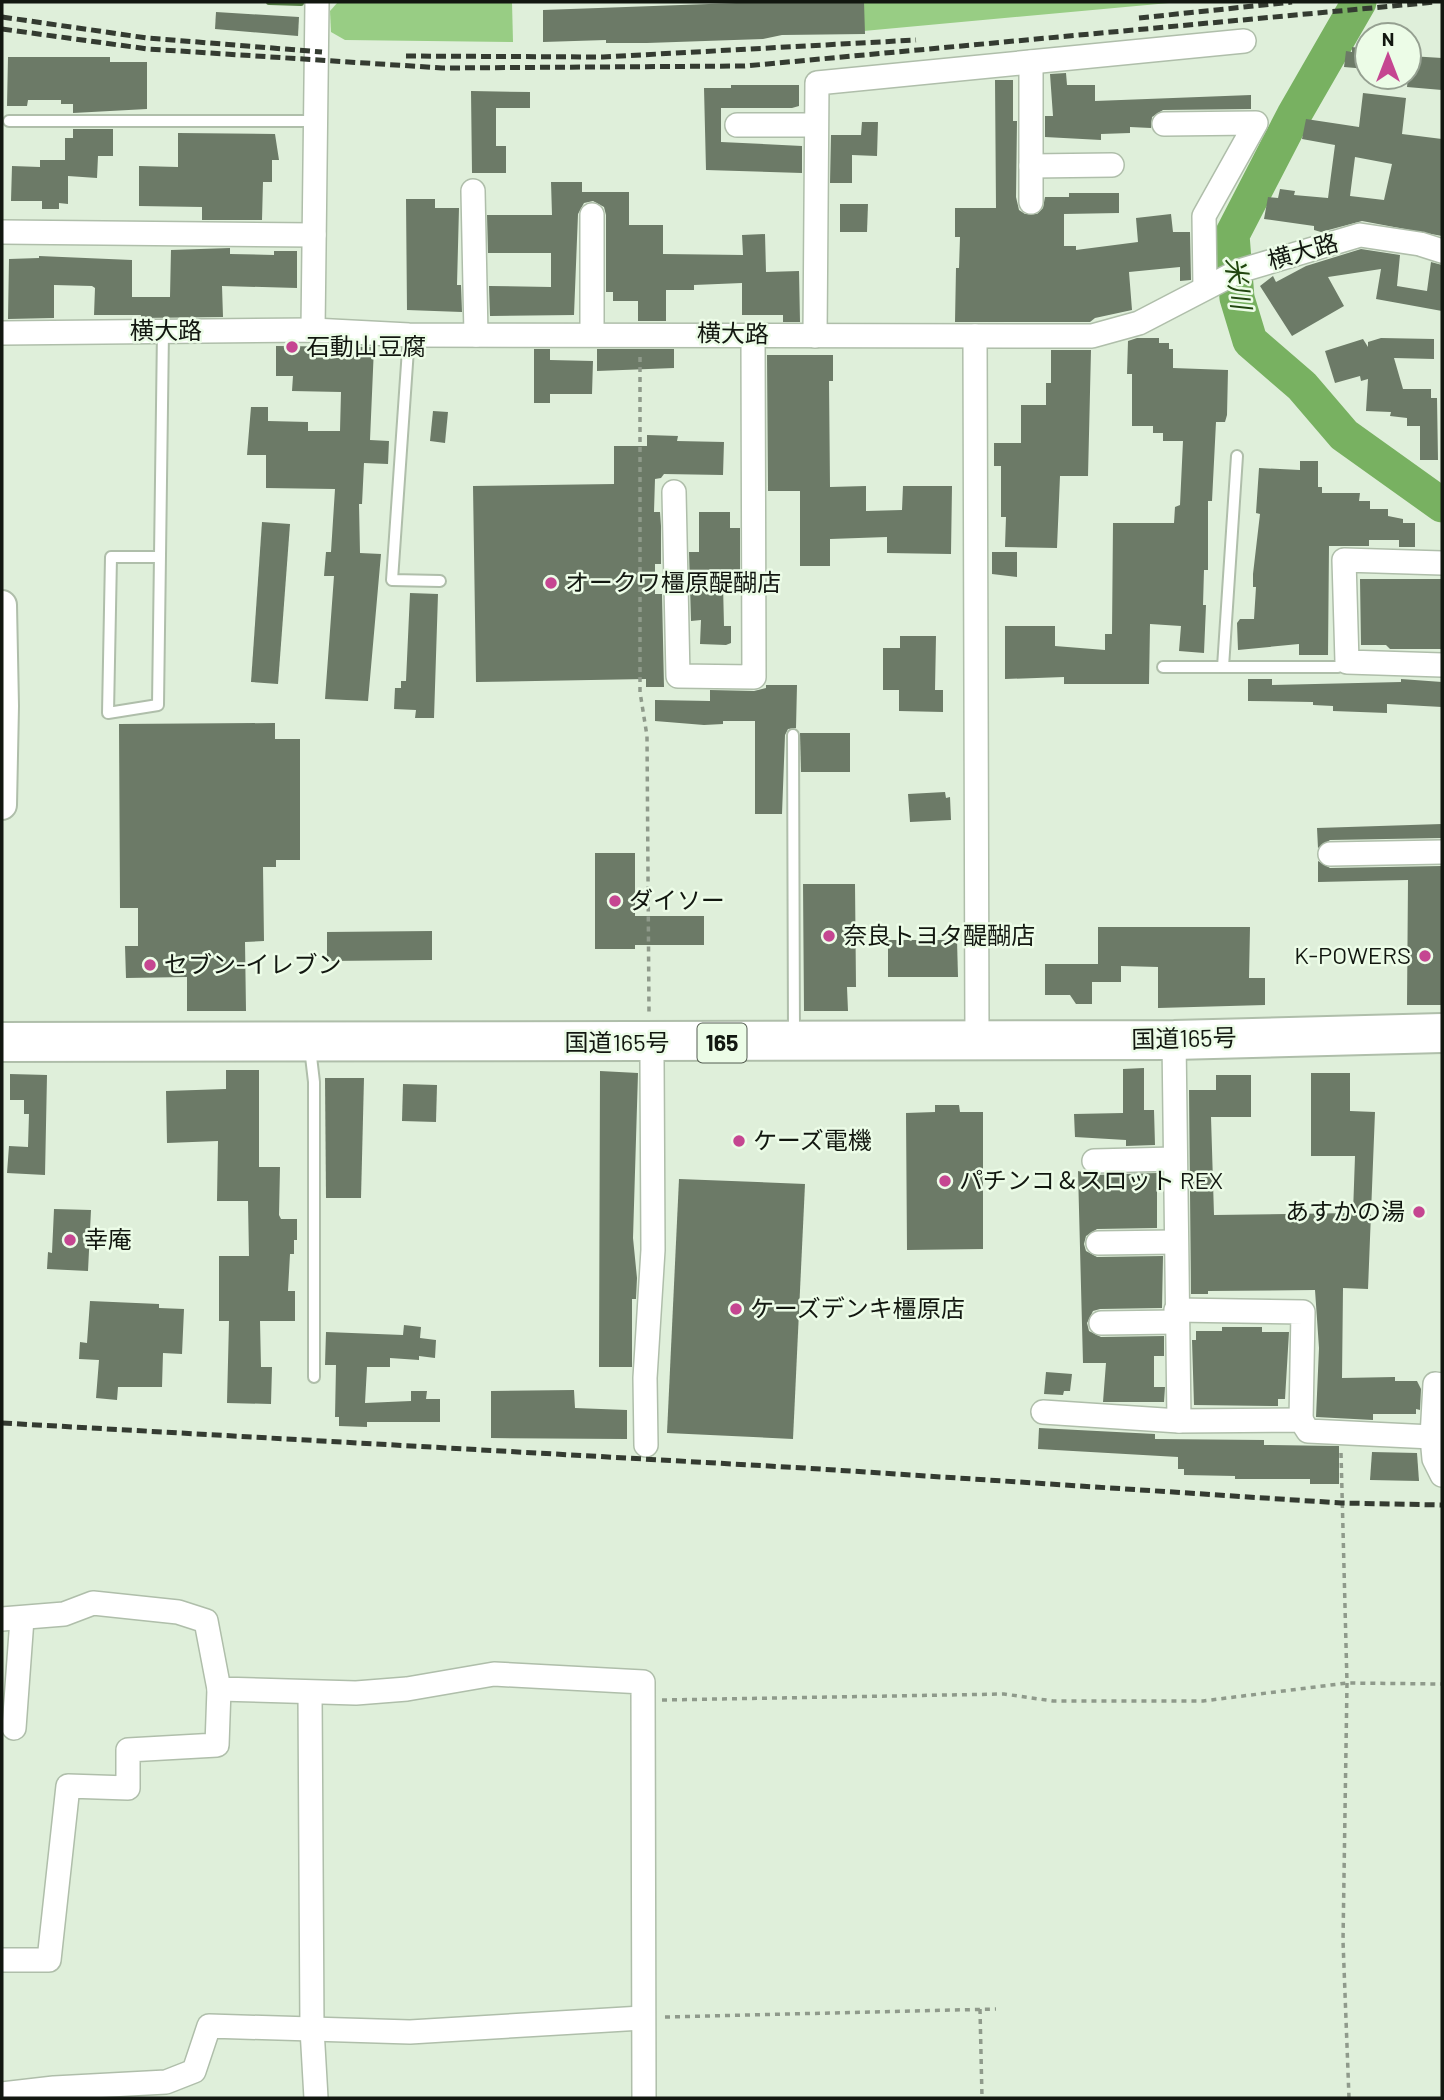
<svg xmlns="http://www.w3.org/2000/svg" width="1444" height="2100" font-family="Barlow,'Noto Sans JP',sans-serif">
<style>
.green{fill:#98cd84}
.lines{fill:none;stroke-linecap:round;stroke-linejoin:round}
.stream{stroke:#598349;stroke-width:6}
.river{stroke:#78b161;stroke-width:35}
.building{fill:#6c7a67;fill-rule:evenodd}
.service-casing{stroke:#afbeaa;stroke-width:14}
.minor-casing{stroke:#afbeaa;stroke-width:26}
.tertiary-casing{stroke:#afbeaa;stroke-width:32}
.trunk-casing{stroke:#afbeaa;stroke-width:42}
.path{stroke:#8f9a8b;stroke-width:3.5;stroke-dasharray:5 5;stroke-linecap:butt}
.service{stroke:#fff;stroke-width:10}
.minor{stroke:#fff;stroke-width:23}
.tertiary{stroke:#fff;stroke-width:28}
.trunk{stroke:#fff;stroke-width:38}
.rail{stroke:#343b31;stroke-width:5;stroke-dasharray:10 5;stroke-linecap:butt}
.poi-dot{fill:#c54691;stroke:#ecfce7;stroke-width:2.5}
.labels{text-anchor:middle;stroke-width:5;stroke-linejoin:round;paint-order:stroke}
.shield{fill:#ecfce7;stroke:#535c50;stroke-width:2}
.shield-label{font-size:23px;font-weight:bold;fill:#121710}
.street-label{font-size:24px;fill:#121710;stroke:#ecfce7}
.poi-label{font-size:24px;fill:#121710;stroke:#ecfce7;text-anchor:start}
.water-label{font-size:26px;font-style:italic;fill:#21460f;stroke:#ecfce7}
</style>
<rect width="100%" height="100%" fill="#dfefda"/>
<!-- green -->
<g class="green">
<path d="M338,2H512L513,42L345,40L331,32L330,11Z"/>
<path d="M829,2H1180L831,34Z"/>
</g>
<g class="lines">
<!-- stream -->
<path class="stream" d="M269,2L301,3"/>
<!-- river -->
<path class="river" d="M1359,2L1294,115L1232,235L1237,298L1250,341L1302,386L1344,435L1442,505"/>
</g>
<!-- building -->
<g class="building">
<path d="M767,2H864L865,34L782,35L763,39L647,43H606V40L543,42V10Z"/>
<path d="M216,12L299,17L298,36L215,29Z"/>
<path d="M1352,47L1367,49V69L1344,67L1346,51L1352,52Z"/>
<path d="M1410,56L1442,58V90L1407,87Z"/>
<path d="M8,57H110V62H147V109L73,113V104H61V100H28L27,106H7Z"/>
<path d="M1066,73L1067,85H1095V101L1251,95V109L1163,110L1152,117L1151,128L1130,127V133L1101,134V140L1045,137V116H1053L1050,74Z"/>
<path d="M995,80H1013V121H1017L1016,197L1019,210L1025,214H1037L1043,208L1045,197H1069V193H1119V213L1064,214V246H1076V250L1138,242L1136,218L1171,214L1173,232H1190L1191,280L1180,281V267L1129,272L1132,310L1095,318L1090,322H955L956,268H959L960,237H955V208H996Z"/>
<path d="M731,85H799V106L792,108H721V142L802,146V173L706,170L704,88H731Z"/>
<path d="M471,91L530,92V108H496V146H506V173H472Z"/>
<path d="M1363,93L1406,98L1402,134L1442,139V236L1362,221L1321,232L1314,230V226L1264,219L1268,197L1278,198L1280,189L1295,191L1294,195L1328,198L1335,145L1302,139L1306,119L1359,127ZM1355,157L1392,164L1384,200L1350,196Z"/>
<path d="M862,122H878L877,156L852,155V183H830L831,135H861Z"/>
<path d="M73,129H113V156H98L97,178L68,176V204L59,203V209H42V201H11L12,166L40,167V160H65V138H73Z"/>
<path d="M178,133L275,134L279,160H272V182H263L262,220H202V207L139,206V166L178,167Z"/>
<path d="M551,182H582V192H629V225H663V254L743,255L742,235L765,234L766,272L799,271L800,322H783V315H742V283L694,285V290H666V321H638V301H613V292H606V215L604,207L593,201L584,203L578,214L574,315L490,316L489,286L551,287V253H488L487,215H552Z"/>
<path d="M406,199H435V208H459L457,285H461L462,312L407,310Z"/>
<path d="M840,204H868L867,232H840Z"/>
<path d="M230,248V254L274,255V251H297V288L222,286L223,317L141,318V315H94L95,288L92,286L54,285V318L8,319L9,259L39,258V256L132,260V297H170L171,250Z"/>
<path d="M1361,249L1400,255L1397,286L1427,291L1431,262L1442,265V311L1376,299L1381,269L1328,277L1344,306L1292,336L1260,286L1273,276L1276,282L1306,266Z"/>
<path d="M1137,338H1159V343H1169V349H1173V368L1228,370L1227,415L1225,422H1216L1212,501H1208V570H1204L1203,605H1206L1204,653L1179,651L1181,626L1150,624L1149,684H1064V677L1005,679V626H1055V646L1105,650V634H1112L1113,523H1174L1175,507L1180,505L1183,441H1163V433H1153V426H1132V374H1127L1128,341Z"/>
<path d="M1381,338L1434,339V359L1394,358L1403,389H1431V398H1437L1438,460H1420V426H1407V418L1390,416L1391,412L1366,411L1368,379L1361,381L1360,376L1335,383L1325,351L1363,339L1368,347V342Z"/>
<path d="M276,346L374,347L370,440L389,441L388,464L364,463L362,504H359L360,553L381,554L368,701L325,699L334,576H324L326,552H331L335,489L266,488V455H247L251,407H268V421L308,422V431H340L341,392L292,391L293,376H276Z"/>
<path d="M534,349H550V360L593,361L592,394H550V403H534Z"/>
<path d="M597,349H674V368L597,371Z"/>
<path d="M1051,350H1091L1088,476H1060L1057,548L1005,547L1006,517H1001V466H994V443H1021V405H1046V383H1051Z"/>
<path d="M767,355H833V381H829L830,487L866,486V511L902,510L903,486H952L951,554L887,553V537L830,539V566H800V491H768Z"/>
<path d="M433,411L448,412L445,443L430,441Z"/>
<path d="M647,435L678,436L677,441L724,442L723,475L664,474L661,478L655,479L654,512H660L661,526V564H655V594H662L664,687H646V679L476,682L473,486L614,484V446H647Z"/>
<path d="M1300,461H1318V487H1322V493H1360L1359,501H1370V509H1388V516L1403,519V523H1415V547H1399V540H1369V546H1329L1328,655H1299V644L1238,650L1237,623L1240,619H1254L1256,587H1253V574L1260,514L1256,513L1259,468L1300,470Z"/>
<path d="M699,512H730V528H740V584H723L724,626H731V643L726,645L700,644L701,620L691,621L689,552H699Z"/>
<path d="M262,522L290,524L278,684L251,682Z"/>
<path d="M992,552H1017V577L992,574Z"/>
<path d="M1360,579H1442V649H1390L1386,645H1361Z"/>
<path d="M410,593L438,594L434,718H415L416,710L394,709L395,688H401V681H406Z"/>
<path d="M900,636H936L935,690H943V712L899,711V690H883V648H900Z"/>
<path d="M1248,679H1272V685L1401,682V679L1442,682V707L1387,704V713L1333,711V706L1313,705V702L1248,701Z"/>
<path d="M766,685H797L796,728L788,729L785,735L782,814H755V721H723V724L704,725L655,721V700L710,701V690L754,691L766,688Z"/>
<path d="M275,723V739H300V860H276V867H263L264,941L245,942L246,1011H187V977L126,978L125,946H138V908H120L119,724Z"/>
<path d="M800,733H850V772H801Z"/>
<path d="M945,792L946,798L950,797L951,820L910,822L908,794Z"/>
<path d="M1442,824V838L1330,840L1318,848L1317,828Z"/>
<path d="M595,853H635V916H704V945H635V949H595Z"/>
<path d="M1318,861L1330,868L1442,866V1005H1407L1408,880L1318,882Z"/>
<path d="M803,884H855L856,987H847L848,1011H804Z"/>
<path d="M1098,927H1250L1249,978H1265V1005L1158,1008V967L1121,966V982H1092V1004H1076L1070,995H1045V964H1098Z"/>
<path d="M432,931V960L327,961V932Z"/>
<path d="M888,940H957L958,977H888Z"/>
<path d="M1144,1068V1110H1154L1155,1145L1126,1146V1140L1075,1137L1074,1114L1123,1113V1069Z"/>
<path d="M226,1070H259V1167H280L279,1215L281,1219H297V1240H294V1254H290L288,1291H295V1321H260L261,1367H272L271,1404L227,1403L229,1321H219V1256H249L248,1201H217L218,1141L167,1143L166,1091L226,1089Z"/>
<path d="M600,1071L638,1073L633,1238L637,1278L636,1299H632V1367H599Z"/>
<path d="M1311,1073H1350V1111L1375,1112L1368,1289L1343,1288L1342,1378L1395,1377V1381H1417L1421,1389L1420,1410L1416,1409V1414H1373V1420L1316,1417L1319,1348L1315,1290L1208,1291V1294H1191L1189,1090H1216V1075H1251V1117H1211L1214,1215L1353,1213L1355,1156H1311Z"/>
<path d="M10,1074L47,1075L45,1175L7,1173L9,1146L28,1147L29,1114H24V1100H10Z"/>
<path d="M325,1078H364L361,1198H326Z"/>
<path d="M403,1084L437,1085L436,1122L402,1121Z"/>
<path d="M935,1105H959L960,1112H983V1249L907,1250L906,1113L935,1112Z"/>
<path d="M1078,1171L1094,1175L1157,1173V1228L1097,1229L1086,1236L1084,1244L1086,1251L1097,1257L1163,1256L1162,1308L1100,1309L1093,1311L1087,1323L1089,1331L1101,1337L1164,1336V1356H1154V1387H1165L1164,1402H1103L1106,1363H1083Z"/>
<path d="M679,1179L805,1184L793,1439L667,1433Z"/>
<path d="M54,1209L91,1210L88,1271L47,1269L48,1252L52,1253Z"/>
<path d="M90,1301L159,1304V1308L184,1309L182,1354L163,1353L162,1387H118L117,1400L96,1398L99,1360L79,1359L80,1342L87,1343Z"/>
<path d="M404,1325L421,1327L420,1338L436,1340L435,1358L419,1356V1360L390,1358V1367H367L365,1403L411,1401V1391H427L426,1399H440V1422H367V1427L339,1426V1417H335L336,1365H325L326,1332L403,1335Z"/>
<path d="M1222,1327H1262V1332H1289L1285,1399H1278V1406L1194,1405L1192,1340H1196V1331H1222Z"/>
<path d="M1046,1372L1072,1374L1070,1391H1064L1063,1395L1044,1394Z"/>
<path d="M574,1390L575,1408L627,1410V1439L491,1438V1391Z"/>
<path d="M1039,1428L1155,1434V1439L1264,1440V1445L1339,1446V1484H1310V1479H1235V1476L1184,1475V1469H1178V1457L1038,1449Z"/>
<path d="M1372,1452L1417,1453L1419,1481L1370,1480Z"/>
</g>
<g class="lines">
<defs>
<g id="service">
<path d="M9,121H317"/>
<path d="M409,335L392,580L440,581"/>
<path d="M160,557H111L108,713L158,705L163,331"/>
<path d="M1163,667H1338L1347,662"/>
<path d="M1223,667L1237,456"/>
<path d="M793,735L794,1035"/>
<path d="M310,1048L314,1082V1377"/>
</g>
<g id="minor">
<path d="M1031,62V202"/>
<path d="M1164,124L1256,123L1204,216L1205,288"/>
<path d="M737,125H816"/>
<path d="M1031,166L1112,165"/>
<path d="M473,191L476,335"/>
<path d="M592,215V333"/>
<path d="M2,232L314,235"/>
<path d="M313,330L317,2"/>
<path d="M2,333L313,330L409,335L1092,336L1139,323L1239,271L1360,235L1420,244L1442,251"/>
<path d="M815,336L817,83L1244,41"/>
<path d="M975,336L977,1039"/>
<path d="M674,492L678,676L754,677L753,335"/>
<path d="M1442,563L1344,560L1347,662L1442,665"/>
<path d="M1330,854L1442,852"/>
<path d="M1174,1040L1179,1421"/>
<path d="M1094,1161L1174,1159"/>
<path d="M1098,1243L1175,1242"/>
<path d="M1176,1310L1303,1312L1301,1420"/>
<path d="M1101,1323L1176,1322"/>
<path d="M1043,1412L1179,1421L1301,1420L1308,1431L1432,1437L1435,1384L1442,1385"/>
<path d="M1432,1437L1434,1459L1442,1475"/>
<path d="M646,1445L645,1378L653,1250L652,1059L650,1044"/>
<path d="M2,1619L64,1614L93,1603L178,1612L206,1621L219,1689L356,1693L407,1689L494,1674L643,1682L644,2098"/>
<path d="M310,1693L312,2029L316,2098"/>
<path d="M14,1728L22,1619"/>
<path d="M2,1960H49L68,1786L128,1788V1750L217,1745L219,1689"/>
<path d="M2,2094L54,2088L166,2082L194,2071L209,2026L410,2032L642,2018"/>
</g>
<path id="tertiary" d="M2,605L4,706L2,805"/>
<path id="trunk" d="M2,1042L1174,1040L1442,1033"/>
</defs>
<!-- service casing -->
<use href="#service" class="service-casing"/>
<!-- minor casing -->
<use href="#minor" class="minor-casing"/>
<!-- tertiary casing -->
<use href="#tertiary" class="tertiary-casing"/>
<!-- trunk casing -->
<use href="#trunk" class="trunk-casing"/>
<!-- path -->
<g class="path">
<path d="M640,357V692L647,736L649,1014"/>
<path d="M1341,1453L1347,1683L1343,1941L1349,2098"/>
<path d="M662,1700L1004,1694L1053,1701H1203L1347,1683L1442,1684"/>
<path d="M980,2009L982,2098"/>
<path d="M665,2017L996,2009"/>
</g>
<!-- service -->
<use href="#service" class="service"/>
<!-- minor -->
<use href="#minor" class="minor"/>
<!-- tertiary -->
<use href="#tertiary" class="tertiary"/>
<!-- trunk -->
<use href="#trunk" class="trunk"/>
<!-- rail -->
<g class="rail">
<path d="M2,17L147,38L322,52"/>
<path d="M1139,18L1292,2"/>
<path d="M2,29L148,49L442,68L745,66L1436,2"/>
<path d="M406,56L603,57L916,40"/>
<path d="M2,1423L804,1468L1341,1503L1442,1505"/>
</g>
</g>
<!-- markers -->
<g class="poi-dot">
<circle cx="292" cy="347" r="7"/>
<circle cx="551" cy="583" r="7"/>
<circle cx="615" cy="901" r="7"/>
<circle cx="829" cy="936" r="7"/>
<circle cx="1425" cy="956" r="7"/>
<circle cx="150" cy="965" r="7"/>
<circle cx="739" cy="1141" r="7"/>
<circle cx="945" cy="1181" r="7"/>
<circle cx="1419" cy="1212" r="7"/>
<circle cx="70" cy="1240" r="7"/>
<circle cx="736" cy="1309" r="7"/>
</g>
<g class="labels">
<!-- shield labels -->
<rect class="shield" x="697.5" y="1023.5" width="49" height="39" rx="5"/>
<g class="shield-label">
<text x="722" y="1051">165</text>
</g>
<!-- street labels -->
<g class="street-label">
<text transform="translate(1303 252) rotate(-16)" y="8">横大路</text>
<text x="166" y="339">横大路</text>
<text transform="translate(733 334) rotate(1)" y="8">横大路</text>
<text transform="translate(1184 1039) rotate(-1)" y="8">国道165号</text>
<text x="617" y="1051">国道165号</text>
</g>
<!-- poi labels -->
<g class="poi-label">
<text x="306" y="355">石動山豆腐</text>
<text x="565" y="591">オークワ橿原醍醐店</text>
<text x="629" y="909">ダイソー</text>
<text x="843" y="944">奈良トヨタ醍醐店</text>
<text x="1411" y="964" text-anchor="end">K-POWERS</text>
<text x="164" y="973">セブン-イレブン</text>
<text x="753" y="1149">ケーズ電機</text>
<text x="959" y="1189">パチンコ＆スロット REX</text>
<text x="1405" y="1220" text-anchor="end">あすかの湯</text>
<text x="84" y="1248">幸庵</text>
<text x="750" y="1317">ケーズデンキ橿原店</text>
</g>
<!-- water labels -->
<g class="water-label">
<text transform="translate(1238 283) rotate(82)" y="9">米川</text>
</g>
</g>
<!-- border -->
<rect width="1444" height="2100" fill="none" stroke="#121710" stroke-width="7"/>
<!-- north arrow -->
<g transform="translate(1388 56)"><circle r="33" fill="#ecfce7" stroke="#95a091" stroke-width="2"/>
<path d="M0-5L12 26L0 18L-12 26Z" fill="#c54691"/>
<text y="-10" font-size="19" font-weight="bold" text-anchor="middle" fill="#121710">N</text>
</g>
</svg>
